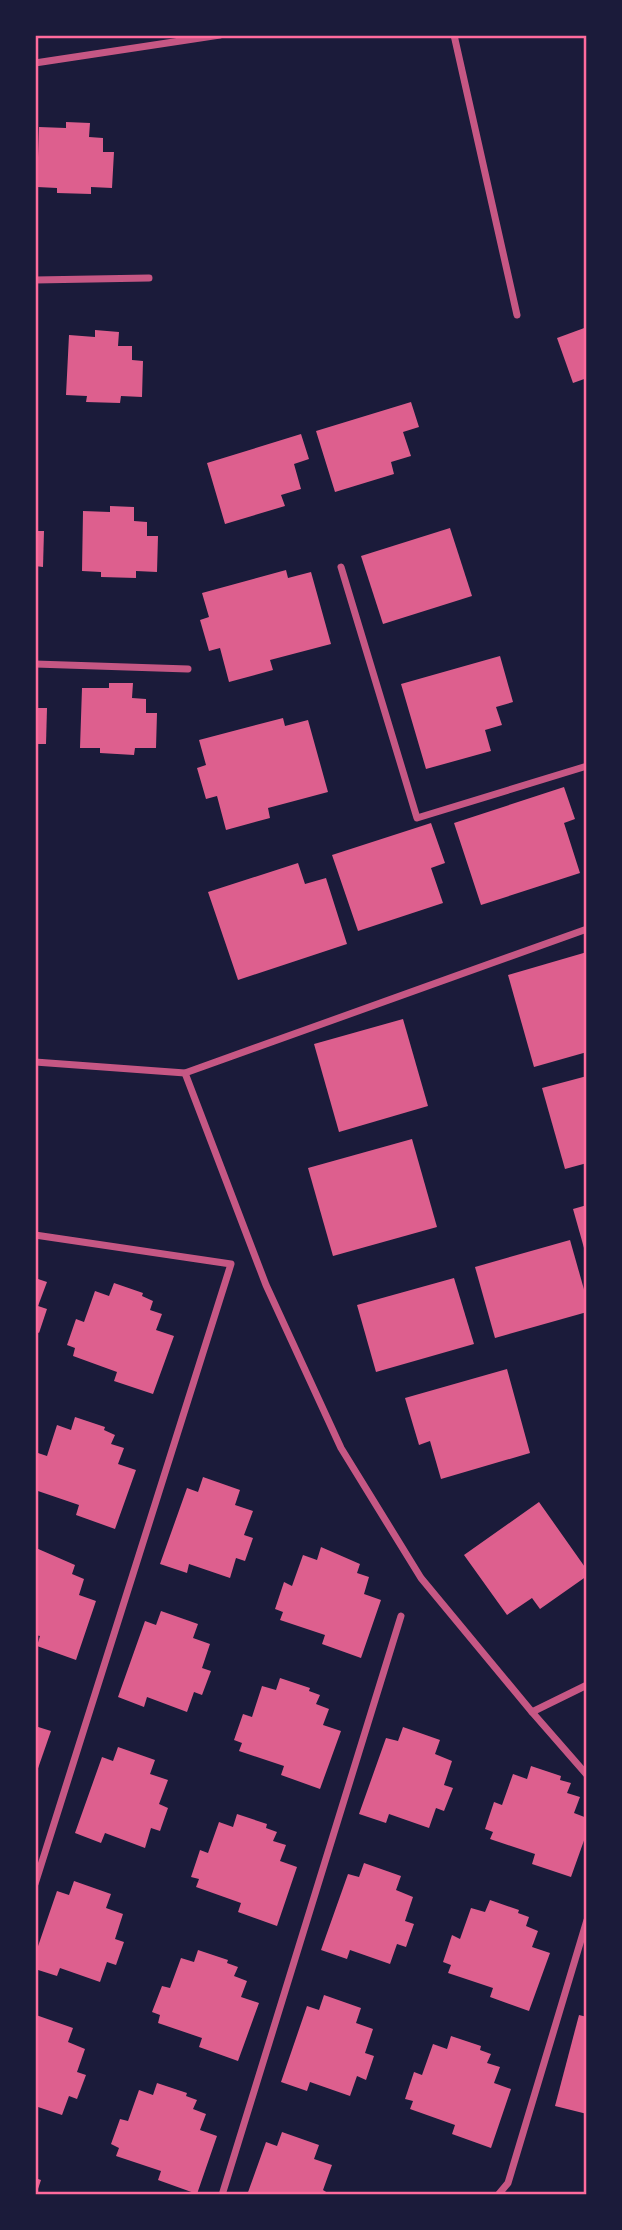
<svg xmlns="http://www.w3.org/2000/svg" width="622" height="2230" font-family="Commissioner,sans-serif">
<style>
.building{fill:#dd5f8e}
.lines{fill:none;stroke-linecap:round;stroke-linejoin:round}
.minor{stroke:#c65784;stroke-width:7}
.neatline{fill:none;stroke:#ff6b9d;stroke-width:2.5}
</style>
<rect width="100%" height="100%" fill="#1b1b3a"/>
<!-- building -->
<g class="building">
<path d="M66,122L90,123L89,137L103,138V152H114L112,188L91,187V194L57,193V188L37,187L39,127L66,128Z"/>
<path d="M587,327V378L573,383L557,338Z"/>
<path d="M95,330L119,332L118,346H132V360L143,361L142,397L121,396L120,403L86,402L87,396L66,395L69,335L95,337Z"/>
<path d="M411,402L419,427L403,432L411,456L391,462L394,474L335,492L316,431Z"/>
<path d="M301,434L309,459L294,464L301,489L281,495L285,506L225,524L207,463Z"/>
<path d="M110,506L134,507V521L147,522V536H158L157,572L136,571V578L101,577V572L82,571L83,511L110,512Z"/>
<path d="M450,528L472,596L383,624L361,556Z"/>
<path d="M35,531H44L43,567L35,566Z"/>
<path d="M286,570L288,578L311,572L331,644L270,660L273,670L229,682L220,648L209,651L200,620L209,617L202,593Z"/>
<path d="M500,656L513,702L496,707L502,725L485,730L491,751L426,769L401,684Z"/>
<path d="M109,683H133L132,698L146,699V713H157L156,748H135L134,755L100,753V748H80L82,688H109Z"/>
<path d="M35,708H47L46,744H35Z"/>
<path d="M283,718L285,726L308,720L328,792L268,808L270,818L226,830L217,796L206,799L197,768L206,765L199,740Z"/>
<path d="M564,787L575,819L564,823L580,873L481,905L454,823Z"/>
<path d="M431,823L445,863L431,868L443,903L358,931L332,855Z"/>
<path d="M298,863L305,884L326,878L347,944L238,980L208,892Z"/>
<path d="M587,952V1052L534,1067L508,975Z"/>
<path d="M403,1019L428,1106L339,1132L314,1044Z"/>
<path d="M587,1076V1163L565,1169L542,1088Z"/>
<path d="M412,1139L437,1227L333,1256L308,1168Z"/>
<path d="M587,1205V1255H586L573,1209Z"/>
<path d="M570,1240L587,1300V1312L495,1338L475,1267Z"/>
<path d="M35,1278L47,1282L38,1306L47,1309L39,1333L35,1331Z"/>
<path d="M454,1278L474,1344L376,1372L357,1305Z"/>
<path d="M114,1283L143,1293L142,1296L153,1301L150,1310L162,1314L156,1330L174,1336L153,1394L114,1381L117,1372L73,1356L75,1348L67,1345L76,1319L84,1322L95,1291L109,1296Z"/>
<path d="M507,1369L530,1453L441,1479L430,1441L419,1445L405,1398Z"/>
<path d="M75,1417L105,1427L104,1430L115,1435L111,1444L124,1448L118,1464L136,1470L115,1529L76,1515L79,1505L35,1490V1463L38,1453L47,1456L57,1425L71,1430Z"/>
<path d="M203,1477L240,1490L235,1505L253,1511L244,1535L253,1538L245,1561L236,1558L230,1578L189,1564L187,1573L160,1564L187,1488L198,1492Z"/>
<path d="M539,1502L587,1570V1576L540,1609L532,1598L507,1615L464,1555Z"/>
<path d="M321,1547L360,1564L357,1573L369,1577L364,1594L381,1600L361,1658L322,1644L325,1635L280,1620L283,1612L275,1609L284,1582L292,1586L303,1555L317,1560Z"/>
<path d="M36,1548L75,1565L72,1574L84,1579L79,1595L96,1601L76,1660L37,1646L40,1636L35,1635Z"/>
<path d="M161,1611L198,1624L193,1638L210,1644L202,1668L211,1671L202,1695L194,1692L187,1712L147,1697L144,1707L118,1697L145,1621L156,1625Z"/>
<path d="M280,1678L310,1688L309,1691L320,1695L316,1704L329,1709L323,1725L341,1731L320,1789L281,1775L284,1766L239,1751L242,1743L234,1740L243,1714L252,1717L262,1686L276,1690Z"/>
<path d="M35,1726L51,1731L35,1777Z"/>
<path d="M403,1727L440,1740L435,1754L452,1761L444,1785L453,1788L444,1811L436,1808L429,1828L389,1814L386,1823L359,1814L386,1738L398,1741Z"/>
<path d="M118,1747L155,1760L150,1774L168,1780L159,1804L168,1808L160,1831L151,1828L145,1848L105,1833L101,1843L75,1833L102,1757L113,1761Z"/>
<path d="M531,1766L561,1776L560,1780L571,1783L567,1793L580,1797L574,1813L587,1818V1832L571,1877L532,1864L535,1854L490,1839L493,1832L485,1829L494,1802L502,1805L513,1774L527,1779Z"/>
<path d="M237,1814L267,1824L266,1828L277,1832L273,1841L286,1845L280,1861L297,1867L277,1926L238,1912L241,1903L196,1887L199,1879L191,1877L200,1850L208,1853L219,1822L233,1827Z"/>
<path d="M364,1863L401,1876L396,1890L413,1897L405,1921L414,1924L406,1947L397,1944L390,1964L350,1950L347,1959L321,1950L348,1874L359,1877Z"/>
<path d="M74,1881L111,1894L106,1908L123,1914L115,1939L124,1942L116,1965L107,1962L100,1982L60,1968L57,1976L35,1969V1955L57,1891L69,1895Z"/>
<path d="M490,1900L519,1910L518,1913L529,1917L526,1926L538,1931L532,1947L550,1953L529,2011L490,1997L493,1988L448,1973L451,1965L443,1962L452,1935L460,1939L471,1908L485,1912Z"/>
<path d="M198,1950L228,1960L227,1963L238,1967L234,1976L247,1981L241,1997L259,2003L238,2061L199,2047L202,2038L158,2023L160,2015L152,2012L162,1986L170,1988L181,1958L194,1962Z"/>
<path d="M324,1995L361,2008L356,2023L373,2029L365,2053L374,2056L366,2080L357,2076L350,2096L310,2082L307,2091L281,2082L307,2006L319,2010Z"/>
<path d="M36,2015L73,2028L68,2042L85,2049L77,2072L86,2075L77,2099L69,2096L62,2115L35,2106Z"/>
<path d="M579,2015L587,2017V2114L555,2106Z"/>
<path d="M451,2036L481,2046L480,2050L491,2054L487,2063L500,2067L494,2083L511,2089L491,2148L452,2134L455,2125L410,2109L413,2101L405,2099L414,2072L422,2075L433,2044L447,2049Z"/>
<path d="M157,2083L187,2093L186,2096L197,2100L193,2109L206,2114L200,2130L217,2136L197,2194L158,2180L161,2171L116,2156L119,2148L111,2144L120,2119L128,2121L139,2090L153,2095Z"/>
<path d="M282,2132L319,2145L314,2159L332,2165L323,2190L331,2195H247L266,2142L277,2146Z"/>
<path d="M35,2178L41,2180L36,2195H35Z"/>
</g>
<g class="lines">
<!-- minor -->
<g class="minor">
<path d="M454,35L517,315"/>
<path d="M35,63L220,35"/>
<path d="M35,280L149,278"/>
<path d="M341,567L417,818L587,766"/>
<path d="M35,664L188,669"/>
<path d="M35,1062L185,1073L587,929"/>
<path d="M185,1073L266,1285L341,1448L421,1578L532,1712"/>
<path d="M35,1235L231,1264L35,1884"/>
<path d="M587,1685L532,1712L587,1775"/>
<path d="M222,2195L401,1616"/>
<path d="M498,2195L508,2183L587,1920"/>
</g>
</g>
<!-- border -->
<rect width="622" height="2230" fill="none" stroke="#1b1b3a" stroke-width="74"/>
<rect x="37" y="37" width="548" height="2156" class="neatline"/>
</svg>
